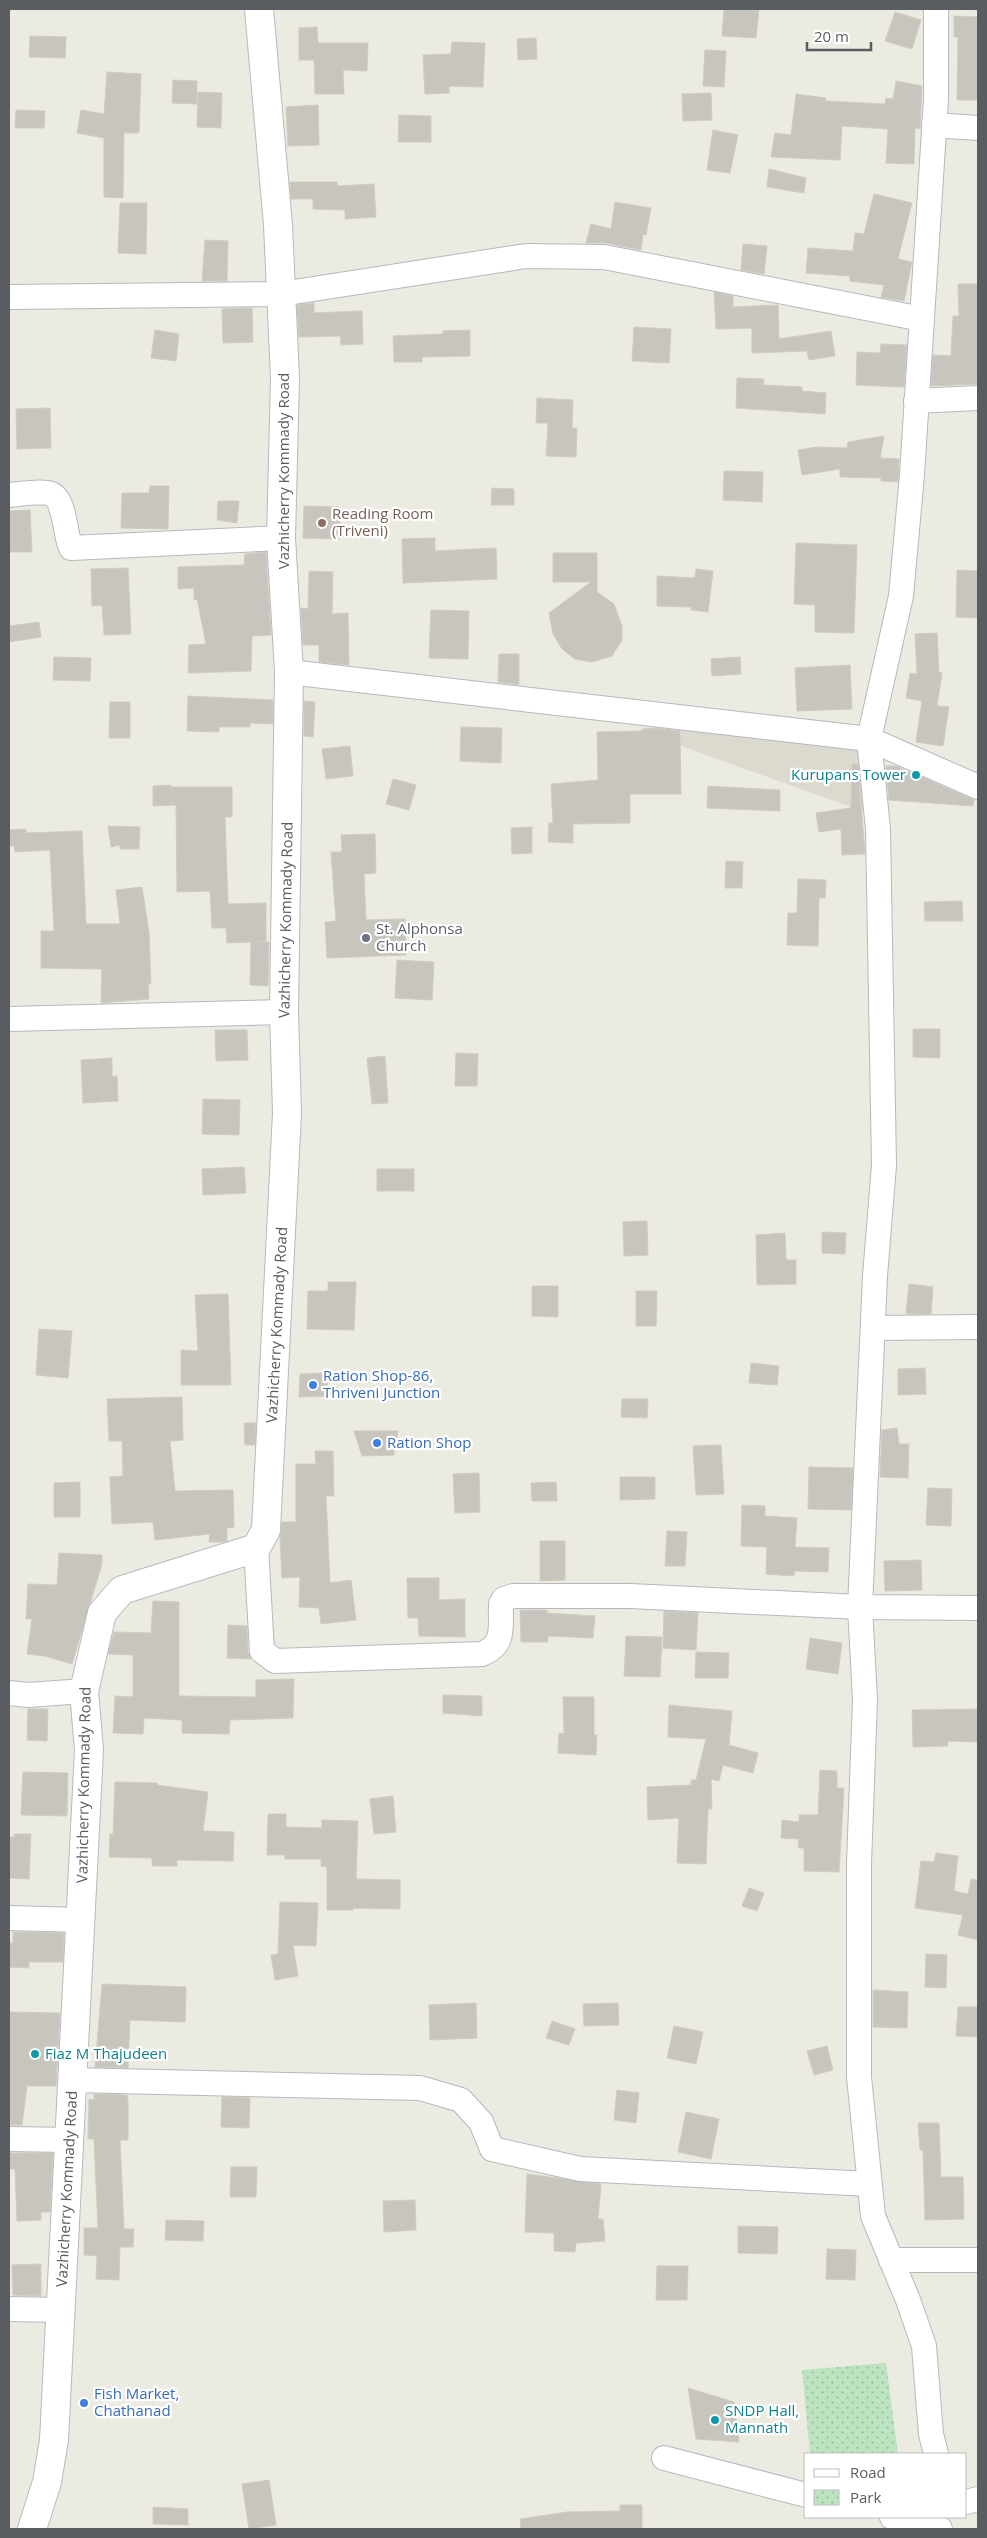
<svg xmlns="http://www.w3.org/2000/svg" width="987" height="2538" font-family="'Open Sans',sans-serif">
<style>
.education{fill:#dcdacf}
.park{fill:url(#park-dots)}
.building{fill:#c7c5be;stroke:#d0cdbf}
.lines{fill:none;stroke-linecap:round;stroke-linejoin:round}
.street-casing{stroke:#b6b8bd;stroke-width:26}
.secondary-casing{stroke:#b6b9bf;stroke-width:30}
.street{stroke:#fff;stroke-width:24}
.secondary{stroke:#fff;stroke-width:28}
.education-dot{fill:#8d6e63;stroke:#fff;stroke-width:2}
.culture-dot{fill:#0f9aa8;stroke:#fff;stroke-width:2}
.worship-dot{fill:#6b7280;stroke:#fff;stroke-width:2}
.shop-dot{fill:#3f7fe0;stroke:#fff;stroke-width:2}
.labels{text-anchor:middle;stroke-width:4.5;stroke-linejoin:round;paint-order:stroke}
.street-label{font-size:15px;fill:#595c61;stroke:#fff}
.education-label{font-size:15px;fill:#785e54;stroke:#fff;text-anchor:start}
.culture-label{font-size:15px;fill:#0d838f;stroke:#fff;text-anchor:start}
.worship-label{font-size:15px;fill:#5b616d;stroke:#fff;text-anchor:start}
.shop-label{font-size:15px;fill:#366cbe;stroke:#fff;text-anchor:start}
</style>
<defs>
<pattern id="park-dots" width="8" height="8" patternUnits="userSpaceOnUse" patternTransform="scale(1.25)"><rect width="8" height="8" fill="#bde4c1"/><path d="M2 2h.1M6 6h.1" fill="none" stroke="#9dbca0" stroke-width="1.8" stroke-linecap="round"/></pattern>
</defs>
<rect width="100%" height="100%" fill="#ecebe1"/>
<!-- education -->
<path class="education" d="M680,715L866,733L876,816L681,746Z"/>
<!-- park -->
<path class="park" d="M886,2363L898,2454H810L802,2370Z"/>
<!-- building -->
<g class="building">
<path d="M724,9H759L756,38L722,36Z"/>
<path d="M895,12L921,20L912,49L885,41Z"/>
<path d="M954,16L978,17V100H957L958,37H954Z"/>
<path d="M317,27L318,43H368L367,71L343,70L344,94H315L314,60H299V28Z"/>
<path d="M30,36L66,37L65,58L29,57Z"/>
<path d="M536,38L537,59L518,60L517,39Z"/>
<path d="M452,42L485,43L483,87L449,86V93L425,94L423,55L451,54Z"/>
<path d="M705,50L726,51L724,87L703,86Z"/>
<path d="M107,72L141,74L139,133H124L123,198L104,197V138L77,133L81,110L104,114Z"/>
<path d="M173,80L197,81V104L172,103Z"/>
<path d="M896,81L922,86L920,129L915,128L914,164L886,163L888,129L842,126L840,160L771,157L775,133L791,135L796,94L826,98L825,101L885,104L886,98L893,99Z"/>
<path d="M198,92L222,93L221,128L197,127Z"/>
<path d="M711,93L712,120L683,121L682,94Z"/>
<path d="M318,105L319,145L288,146L286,107Z"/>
<path d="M16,110L45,111L44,128H15Z"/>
<path d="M399,115L431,116V142H398Z"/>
<path d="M713,130L738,135L730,173L707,170Z"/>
<path d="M769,169L806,178L804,193L767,187Z"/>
<path d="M290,182H337V186L374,184L376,217L345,219V210L313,209V199H291Z"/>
<path d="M874,194L912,203L898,259L912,262L904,301L881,297L884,285L850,281V276L806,273L808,248L853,251L855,233L864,234Z"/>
<path d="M615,202L651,208L646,235L643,234L641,250L606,243H586L591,224L611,229Z"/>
<path d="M120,203H147L146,254L118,253Z"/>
<path d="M205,240L228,241L227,281H202Z"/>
<path d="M743,244L767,246L764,274L741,270Z"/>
<path d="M958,284H978V384L931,386L933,355L951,356L953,316H959Z"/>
<path d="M714,292L733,296V307L778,305L779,339L831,331L835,356L809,360L807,351L752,353V328L716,329Z"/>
<path d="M314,303V313L362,311L363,344L341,345L340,336L299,337L297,305Z"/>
<path d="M252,308L253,342L223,343L222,309Z"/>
<path d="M634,327L671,329L669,363L632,361Z"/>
<path d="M155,330L179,334L176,361L151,358Z"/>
<path d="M470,330V356L422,357V362H394L393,336L443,334V331Z"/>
<path d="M881,344L907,345L904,387L856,385L857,352L880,353Z"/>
<path d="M737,378L764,379L763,385L802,387V391L826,393L825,414L736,408Z"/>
<path d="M537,398L573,400L572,428H577L576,457L546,456L548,423H536Z"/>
<path d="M50,408L51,448L17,449L16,409Z"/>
<path d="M884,436L880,458L899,459L898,482L881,481V478L840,477V469L802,475L798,450L817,447L847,448L848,442Z"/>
<path d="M724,471L763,472L762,502L723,500Z"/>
<path d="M150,486H169L168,529L121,528L122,493H149Z"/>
<path d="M492,488L514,489V505H491Z"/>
<path d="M218,501H239L237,523L217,520Z"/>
<path d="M304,506L340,507V539L303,538Z"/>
<path d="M30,510L32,552H9V511Z"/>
<path d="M435,538V551L496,548L497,579L403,583L402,539Z"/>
<path d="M796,543L857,545L854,633L815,632V605L794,604Z"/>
<path d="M266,552L271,635L252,636L251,671L188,673L189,645L206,644L197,599L194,600V588L178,589V567L244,565L245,554Z"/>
<path d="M553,553H597V592L614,604L622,626V640L612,656L592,662L575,659L562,649L553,634L549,613L591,582H553Z"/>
<path d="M128,568L131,634L104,635L102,605L92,606L91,569Z"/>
<path d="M696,569L713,571L708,612L691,610V607L657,606V576L695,578Z"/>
<path d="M957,570L978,571V618L956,617Z"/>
<path d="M309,571L333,572L332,614L348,613L349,665L319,662V645H303L301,608L308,609Z"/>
<path d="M431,610L469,611L468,659L429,658Z"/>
<path d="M39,622L41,637L9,642V626Z"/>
<path d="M937,633L939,672L942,673L937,706L949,707L943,746L916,742L922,701L906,698L910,673L917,674L915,634Z"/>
<path d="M499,654H519V685L498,682Z"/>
<path d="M54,657L91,658L90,681L53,680Z"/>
<path d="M740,657L741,674L712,676L711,659Z"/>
<path d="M850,665L852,709L797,711L795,668Z"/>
<path d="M188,696L273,700V724L250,723V727H219V732L187,731Z"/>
<path d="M304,701L315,702L313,737L304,736Z"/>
<path d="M110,702H130V738H109Z"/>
<path d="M461,727L502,728L501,763L460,761Z"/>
<path d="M656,728L680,731L681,794H630V823L573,824V843L548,842L549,823H553L551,784L598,780L597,732L642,731V729Z"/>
<path d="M350,746L353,776L326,779L322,749Z"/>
<path d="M852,764L858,765L865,854L842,855L841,829L819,832L816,813L851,808Z"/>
<path d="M886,766H896L974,800L973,806L889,800Z"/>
<path d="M393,779L416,785L409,810L386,804Z"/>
<path d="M171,785V787H232V817H225L228,904L266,903V941L258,942H269L268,986L250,985L251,942L227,943L226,928H212L210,891L177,892L176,805L153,806V786Z"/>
<path d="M708,786L780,790V811L707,808Z"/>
<path d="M108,826L140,827L139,849H120V845L111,847Z"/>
<path d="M532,827V853L512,854L511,828Z"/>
<path d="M26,829V833L82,831L86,924H120L116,890L142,887L149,932L151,984H148L149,999L101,1003L102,969L41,968V931H54L50,850L15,852L14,846H9V830Z"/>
<path d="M375,834L376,873L364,874L366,920L405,919L406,955L327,958L325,922L336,921L331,852H342L341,835Z"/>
<path d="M726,861L743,862L742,888H725Z"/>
<path d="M798,879L826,880L825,898H819L818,946L787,945L788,913H797Z"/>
<path d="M962,901L963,921H925L924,902Z"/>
<path d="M397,960L434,962L432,1000L395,998Z"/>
<path d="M913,1029H940V1058L913,1057Z"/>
<path d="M215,1030H247L248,1060L216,1061Z"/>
<path d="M456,1053L478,1054L477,1086H455Z"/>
<path d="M385,1056L388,1103L372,1104L367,1058Z"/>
<path d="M112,1058V1077L117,1076L118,1101L83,1103L81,1060Z"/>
<path d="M203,1099L240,1100L239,1135L202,1134Z"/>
<path d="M244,1167L246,1193L203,1195L202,1169Z"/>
<rect x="377" y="1169" width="37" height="22"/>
<path d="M647,1221L648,1255L624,1256L623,1222Z"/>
<path d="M822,1232L846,1233L845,1254L822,1253Z"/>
<path d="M785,1233L786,1260H796V1284L757,1285L756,1235Z"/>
<path d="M328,1282H356L354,1330L307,1329L308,1291H328Z"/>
<path d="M909,1284L933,1287L931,1314H906Z"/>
<path d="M532,1286H558V1317L532,1316Z"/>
<path d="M636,1291H657L656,1326H636Z"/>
<path d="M228,1294L231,1385H181V1350L198,1351L195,1295Z"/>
<path d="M39,1329L72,1331L68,1378L36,1375Z"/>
<path d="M751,1363L779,1366L777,1385L749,1383Z"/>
<path d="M925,1368L926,1394L898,1395V1369Z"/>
<path d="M327,1373L328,1396L299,1397L300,1374Z"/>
<path d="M182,1397L183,1440L170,1441L175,1491L233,1490L234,1527L227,1528V1541L221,1542H209L210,1534L155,1540L153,1522L112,1524L110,1477L123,1476L122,1441H109L107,1399Z"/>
<path d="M622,1399H648L647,1418L621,1417Z"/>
<path d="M244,1423H256L255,1445H245Z"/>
<path d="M897,1428L899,1444H909L908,1478L880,1477L882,1430Z"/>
<path d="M354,1431H398L394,1455L362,1456Z"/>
<path d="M721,1445L724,1494L696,1495L693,1446Z"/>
<path d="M315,1451H333L334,1496H326L330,1583L351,1580L356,1620L321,1624L319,1608L299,1607L300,1577L282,1578L280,1537L282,1522H296V1464H316Z"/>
<path d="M809,1467L853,1468L851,1510L808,1509Z"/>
<path d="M479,1473L480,1512L455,1513L453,1474Z"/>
<path d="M620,1477H655V1499L620,1500Z"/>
<path d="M80,1482V1517H54V1483Z"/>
<path d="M556,1482L557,1501H532L531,1483Z"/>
<path d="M928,1488L952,1489L951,1526L926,1525Z"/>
<path d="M742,1505L765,1506V1516L797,1518L795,1547L829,1548L828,1572L794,1571V1576L766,1574L767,1547L741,1546Z"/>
<path d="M667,1531L687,1532L685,1566H665Z"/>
<path d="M540,1541H565V1580L540,1581Z"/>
<path d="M59,1553L102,1555V1564L72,1664L45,1656L27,1654L32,1619H26L28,1584L57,1585Z"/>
<path d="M921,1560L922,1590L885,1591L884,1561Z"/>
<path d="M407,1578H439V1600L465,1599V1637L419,1636L418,1618H408Z"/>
<path d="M153,1601L179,1602V1696L256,1697V1680L294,1679L293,1718L230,1720L229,1734L182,1733V1720L144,1718L143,1734L113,1733L115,1696L133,1697V1655L108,1654L114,1632L151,1633Z"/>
<path d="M520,1610H547V1613L595,1616L593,1638L548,1636V1642H521Z"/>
<path d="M664,1611L698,1613L696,1650L663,1648Z"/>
<path d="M228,1625L247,1626L248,1652L251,1659L227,1658Z"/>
<path d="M626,1636L662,1637L660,1677L624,1676Z"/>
<path d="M810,1638L842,1643L838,1674L806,1669Z"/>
<path d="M696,1652L729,1653L728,1678H695Z"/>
<path d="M443,1695L482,1696V1716L443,1713Z"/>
<path d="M563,1697H594V1735H597L596,1755L558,1753L559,1733L564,1734Z"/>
<path d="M669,1705L732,1711L729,1745L758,1753L753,1773L723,1765L719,1781L711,1779L712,1809H708L706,1864L677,1863L679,1818L648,1820L647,1787L691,1785V1780H696L706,1739L668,1737Z"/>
<path d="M28,1709H48L47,1741L27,1740Z"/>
<path d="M978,1709V1742L948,1741V1746L913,1747L912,1710Z"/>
<path d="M820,1770L837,1771V1788H844L839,1872L804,1871V1848H798L799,1839L781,1838L782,1820L799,1822V1815H818Z"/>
<path d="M23,1772L68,1773L67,1816L21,1815Z"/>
<path d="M115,1782L157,1783V1785L208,1792L203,1831L234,1832L233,1861L177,1860V1866H152V1858L109,1857L110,1834H113Z"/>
<path d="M393,1796L396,1832L374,1834L370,1799Z"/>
<path d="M268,1814H286V1827L322,1828V1820L358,1821L356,1879L400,1880V1909L353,1908V1910H327V1867L321,1866V1859H285V1855H267Z"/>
<path d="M14,1834H31L29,1879L9,1878V1837H14Z"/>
<path d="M936,1853L958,1856L954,1891L968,1894L971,1879L978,1880V1940L958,1935L963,1915L915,1908L921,1861L934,1862Z"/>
<path d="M749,1888L764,1893L757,1911L742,1906Z"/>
<path d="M280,1902L318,1903L316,1946L293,1945L298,1976L275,1980L271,1955L278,1954Z"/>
<path d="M13,1932L64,1933L63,1962H29V1968L9,1967V1943H13Z"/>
<path d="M926,1954L947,1955L946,1988L925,1987Z"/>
<path d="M102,1984L186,1987L185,2022L130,2020L128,2068L95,2067Z"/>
<path d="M873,1990L908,1992L907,2028L873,2027Z"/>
<path d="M476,2003L477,2038L430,2040L429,2005Z"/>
<path d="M618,2003L619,2025L584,2026L583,2004Z"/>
<path d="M958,2007H978V2037L956,2036Z"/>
<path d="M9,2012L60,2013L56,2086H27L22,2125H9Z"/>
<path d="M552,2021L575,2029L569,2045L546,2038Z"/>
<path d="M674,2026L703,2032L696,2064L667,2058Z"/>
<path d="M827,2046L833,2070L814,2075L807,2051Z"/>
<path d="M617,2090L639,2093L636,2123L614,2120Z"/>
<path d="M94,2094L127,2095L128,2100V2140H120L124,2229H134L133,2247H120L119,2280L96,2279L97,2256L84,2255V2228H98L94,2139H88L89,2099L94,2100Z"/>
<path d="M222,2097L250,2098L249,2128L221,2127Z"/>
<path d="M686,2112L719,2119L711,2159L678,2152Z"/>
<path d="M918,2123H939L941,2177H963L964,2219L925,2220L923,2150H920Z"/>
<path d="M9,2153H53L50,2212H41V2220L17,2221L15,2169H9Z"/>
<path d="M231,2167H257L256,2197H230Z"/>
<path d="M527,2174L601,2184L598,2219H603L605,2241L576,2243L575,2252L554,2251V2233L525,2232Z"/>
<path d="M415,2200L416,2230L384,2232L383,2201Z"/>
<path d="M166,2220L204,2221L203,2241L165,2240Z"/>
<path d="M738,2226L778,2227L777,2254L738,2253Z"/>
<path d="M827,2249L856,2250L855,2280L826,2279Z"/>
<path d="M41,2264V2296L13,2295L12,2265Z"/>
<path d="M657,2266H688L687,2300H656Z"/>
<path d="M688,2388L734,2402L739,2442L696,2439Z"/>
<path d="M269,2480L276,2525L249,2529L242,2484Z"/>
<path d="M620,2505H642V2529H521L520,2519L567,2512L620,2511Z"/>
<path d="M153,2507L188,2509V2525L153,2524Z"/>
</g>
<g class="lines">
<defs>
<g id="street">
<path d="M934,125L978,128"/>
<path d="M9,297L281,294L526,256L604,257L922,319"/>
<path d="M916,401L978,398"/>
<path d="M9,495C21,494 36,491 48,493C66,496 64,534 71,548L281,538"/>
<path d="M289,672L869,739L978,787"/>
<path d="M9,1019L284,1012"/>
<path d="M873,1328L978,1327"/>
<path d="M256,1548L262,1651L275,1661L482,1654C506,1644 500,1627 501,1604L504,1599L513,1596H630L860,1607L978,1608"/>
<path d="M9,1693L28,1695L84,1691"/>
<path d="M9,1918L80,1920"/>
<path d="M72,2080L420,2088L461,2100L481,2122L492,2149L580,2169L869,2184"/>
<path d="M9,2139L69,2140"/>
<path d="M891,2260H978"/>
<path d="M9,2309L61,2310"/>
<path d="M936,2454L931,2434L924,2346L908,2300L873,2216L859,2077V1864L865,1700L860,1607L875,1276L884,1165L878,829L869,739L901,596L912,475L936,99V9"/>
<path d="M664,2458L806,2495"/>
<path d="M966,2502L978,2499"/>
<path d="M892,2517L940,2529"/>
</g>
<path id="secondary" d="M32,2529L47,2482L54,2440L89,1750L84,1691L102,1613L122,1590L256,1548L266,1530L287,1113L284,1012L289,672L281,538L285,378L278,225L259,9"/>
</defs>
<!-- street casing -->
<use href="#street" class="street-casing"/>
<!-- secondary casing -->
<use href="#secondary" class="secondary-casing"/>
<!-- street -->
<use href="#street" class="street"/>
<!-- secondary -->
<use href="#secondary" class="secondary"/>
</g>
<!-- markers -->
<circle class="education-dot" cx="322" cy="523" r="5"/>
<g class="culture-dot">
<circle cx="916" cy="775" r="5"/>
<circle cx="35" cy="2054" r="5"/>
<circle cx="715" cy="2420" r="5"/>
</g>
<circle class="worship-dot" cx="366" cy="938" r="5"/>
<g class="shop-dot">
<circle cx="313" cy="1385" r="5"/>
<circle cx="377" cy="1443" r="5"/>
<circle cx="84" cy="2403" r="5"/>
</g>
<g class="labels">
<!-- street labels -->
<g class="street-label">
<text transform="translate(284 471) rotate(-90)" y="5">Vazhicherry Kommady Road</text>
<text transform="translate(286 920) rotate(-89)" y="5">Vazhicherry Kommady Road</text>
<text transform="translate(277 1325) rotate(-87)" y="5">Vazhicherry Kommady Road</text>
<text transform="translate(84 1785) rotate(-89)" y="5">Vazhicherry Kommady Road</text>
<text transform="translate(67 2189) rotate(-87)" y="5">Vazhicherry Kommady Road</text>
</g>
<!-- education labels -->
<g class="education-label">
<text x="332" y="519">Reading Room<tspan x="332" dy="17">(Triveni)</tspan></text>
</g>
<!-- culture labels -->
<g class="culture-label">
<text x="906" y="780" text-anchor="end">Kurupans Tower</text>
<text x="45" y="2059">Fiaz M Thajudeen</text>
<text x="725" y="2416">SNDP Hall,<tspan x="725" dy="17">Mannath</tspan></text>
</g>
<!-- worship labels -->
<g class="worship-label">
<text x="376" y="934">St. Alphonsa<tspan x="376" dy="17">Church</tspan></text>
</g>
<!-- shop labels -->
<g class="shop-label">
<text x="323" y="1381">Ration Shop-86,<tspan x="323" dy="17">Thriveni Junction</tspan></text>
<text x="387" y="1448">Ration Shop</text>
<text x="94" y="2399">Fish Market,<tspan x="94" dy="17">Chathanad</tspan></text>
</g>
</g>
<!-- border -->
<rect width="987" height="2538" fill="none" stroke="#595c61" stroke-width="20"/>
<!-- legend -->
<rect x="804" y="2453" width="162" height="65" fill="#ffffff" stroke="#bdbec0"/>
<rect x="814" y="2469" width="25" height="8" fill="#ffffff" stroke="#bdbec0"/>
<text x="850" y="2478" font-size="15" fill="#595c61">Road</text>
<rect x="814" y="2490" width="25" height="15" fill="url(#park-dots)" stroke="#bdbec0"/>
<text x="850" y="2503" font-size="15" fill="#595c61">Park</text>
<!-- scale -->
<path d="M807 42v8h64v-8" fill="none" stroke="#595c61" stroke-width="2.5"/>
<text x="814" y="42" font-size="15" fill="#595c61" stroke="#ffffff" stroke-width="4" paint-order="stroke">20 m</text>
</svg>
